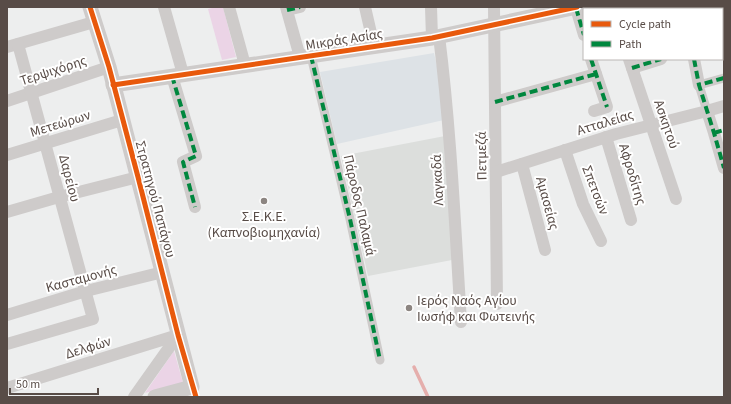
<svg xmlns="http://www.w3.org/2000/svg" width="731" height="404" font-family="'Source Sans 3',sans-serif">
<style>
.commercial{fill:#dde2e6}
.education{fill:#dcdedc}
.green{fill:#ebd4e6}
.lines{fill:none;stroke-linecap:round;stroke-linejoin:round}
.stream{stroke:#e5aeac;stroke-width:3.5}
.pedestrian{stroke:#cecbca;stroke-width:9}
.minor{stroke:#cecbca;stroke-width:12}
.tertiary{stroke:#cecbca;stroke-width:15}
.quiet{stroke:#00873e;stroke-width:4;stroke-dasharray:8 4;stroke-linecap:butt}
.cycleway-casing{stroke:#fff;stroke-width:8}
.cycleway{stroke:#e8590c;stroke-width:5}
.poi-dot{fill:#8c8581;stroke:#fff;stroke-width:1.5}
.labels{text-anchor:middle;stroke-width:4;stroke-linejoin:round;paint-order:stroke}
.street-label{font-size:14px;fill:#584c47;stroke:#fff}
.poi-label{font-size:14px;fill:#584c47;stroke:#fff}
</style>
<rect width="100%" height="100%" fill="#edeeee"/>
<!-- commercial -->
<path class="commercial" d="M434,53L440,80L444,120L337,144L320,72Z"/>
<!-- education -->
<path class="education" d="M445,136L452,260L368,276L341,156Z"/>
<!-- green -->
<g class="green">
<path d="M216,7H223L236,57L222,60L208,9Z"/>
<path d="M174,351L183,383L145,393Z"/>
</g>
<g class="lines">
<!-- stream -->
<path class="stream" d="M414,367L428,397"/>
<!-- pedestrian -->
<g class="pedestrian">
<path d="M311,56L350,219L380,360"/>
<path d="M707,111L699,85L724,78"/>
</g>
<!-- minor -->
<g class="minor">
<path d="M164,7L183,74"/>
<path d="M229,7L245,65"/>
<path d="M286,7L300,57"/>
<path d="M365,7L374,46"/>
<path d="M431,7L432,38"/>
<path d="M494,7L497,304"/>
<path d="M613,7L614,9"/>
<path d="M680,7L681,9"/>
<path d="M713,7V9"/>
<path d="M576,8L584,35"/>
<path d="M287,10L300,7"/>
<path d="M439,36C451,131 455,227 461,322"/>
<path d="M722,45L724,53"/>
<path d="M7,47L94,22"/>
<path d="M591,59L607,107L594,111"/>
<path d="M629,59L676,199"/>
<path d="M694,59L699,85"/>
<path d="M632,68L661,59"/>
<path d="M172,76L196,156L183,162L195,207"/>
<path d="M7,101L109,67"/>
<path d="M495,102L596,74"/>
<path d="M707,111L714,133L724,168"/>
<path d="M606,137L631,220"/>
<path d="M565,150L583,204L601,241"/>
<path d="M7,155L122,120"/>
<path d="M522,164L545,250"/>
<path d="M496,172L616,134L707,111L724,106"/>
<path d="M7,212L59,197L138,177"/>
<path d="M7,315L86,291L163,272"/>
<path d="M7,344L93,319L18,44"/>
<path d="M7,388L178,335"/>
<path d="M134,397L178,335"/>
</g>
<!-- tertiary -->
<g class="tertiary">
<path d="M90,7L109,67L192,387L155,397"/>
<path d="M113,85L432,38L577,7"/>
</g>
<!-- quiet -->
<g class="quiet">
<path d="M680,7L681,9"/>
<path d="M576,8L584,35"/>
<path d="M287,10L300,7"/>
<path d="M311,56L350,219L380,360"/>
<path d="M591,59L607,107"/>
<path d="M694,59L699,85"/>
<path d="M632,68L661,59"/>
<path d="M172,76L196,156L183,162L195,207"/>
<path d="M724,78L699,85L714,133L724,168"/>
<path d="M495,102L596,74"/>
<path d="M714,133L724,130"/>
</g>
<defs>
<g id="cycleway">
<path d="M90,7L109,67L138,177L178,335L196,397"/>
<path d="M113,85L432,38L577,7"/>
</g>
</defs>
<!-- cycleway casing -->
<use href="#cycleway" class="cycleway-casing"/>
<!-- cycleway -->
<use href="#cycleway" class="cycleway"/>
</g>
<!-- markers -->
<g class="poi-dot">
<circle cx="264" cy="201" r="4"/>
<circle cx="409" cy="308" r="4"/>
</g>
<g class="labels">
<!-- street labels -->
<g class="street-label">
<text transform="translate(344 39) rotate(-9)" y="5">Μικράς Ασίας</text>
<text transform="translate(53 70) rotate(-18)" y="5">Τερψιχόρης</text>
<text transform="translate(605 122) rotate(-17)" y="5">Ατταλείας</text>
<text transform="translate(60 123) rotate(-17)" y="5">Μετεώρων</text>
<text transform="translate(667 124) rotate(71)" y="5">Ασκητού</text>
<text transform="translate(481 156) rotate(-91)" y="5">Πετμεζά</text>
<text transform="translate(633 174) rotate(73)" y="5">Αφροδίτης</text>
<text transform="translate(70 178) rotate(75)" y="5">Δαρείου</text>
<text transform="translate(437 180) rotate(-93)" y="5">Λαγκαδά</text>
<text transform="translate(596 190) rotate(69)" y="5">Σπετσών</text>
<text transform="translate(156 199) rotate(75)" y="5">Στρατηγού Παπάγου</text>
<text transform="translate(548 203) rotate(75)" y="5">Αμασείας</text>
<text transform="translate(360 205) rotate(77)" y="5">Πάροδος Παλαμά</text>
<text transform="translate(81 278) rotate(-15)" y="5">Κασταμονής</text>
<text transform="translate(88 347) rotate(-17)" y="5">Δελφών</text>
</g>
<!-- poi labels -->
<g class="poi-label">
<text x="264" y="221">Σ.Ε.Κ.Ε.<tspan x="264" dy="16">(Καπνοβιομηχανία)</tspan></text>
<text x="417" y="305" text-anchor="start">Ιερός Ναός Αγίου<tspan x="417" dy="16">Ιωσήφ και Φωτεινής</tspan></text>
</g>
</g>
<!-- border -->
<rect width="731" height="404" fill="none" stroke="#584c47" stroke-width="16"/>
<!-- legend -->
<rect x="583" y="8" width="140" height="52" fill="#ffffff" stroke="#bcb7b5"/>
<rect x="591" y="21" width="20" height="6" fill="#e8590c" stroke="#bcb7b5"/>
<text x="619" y="28" font-size="12" fill="#584c47">Cycle path</text>
<rect x="591" y="41" width="20" height="6" fill="#00873e" stroke="#bcb7b5"/>
<text x="619" y="48" font-size="12" fill="#584c47">Path</text>
<!-- scale -->
<path d="M10 388v6h88v-6" fill="none" stroke="#584c47" stroke-width="2"/>
<text x="16" y="388" font-size="12" fill="#584c47" stroke="#ffffff" stroke-width="3" paint-order="stroke">50 m</text>
</svg>
